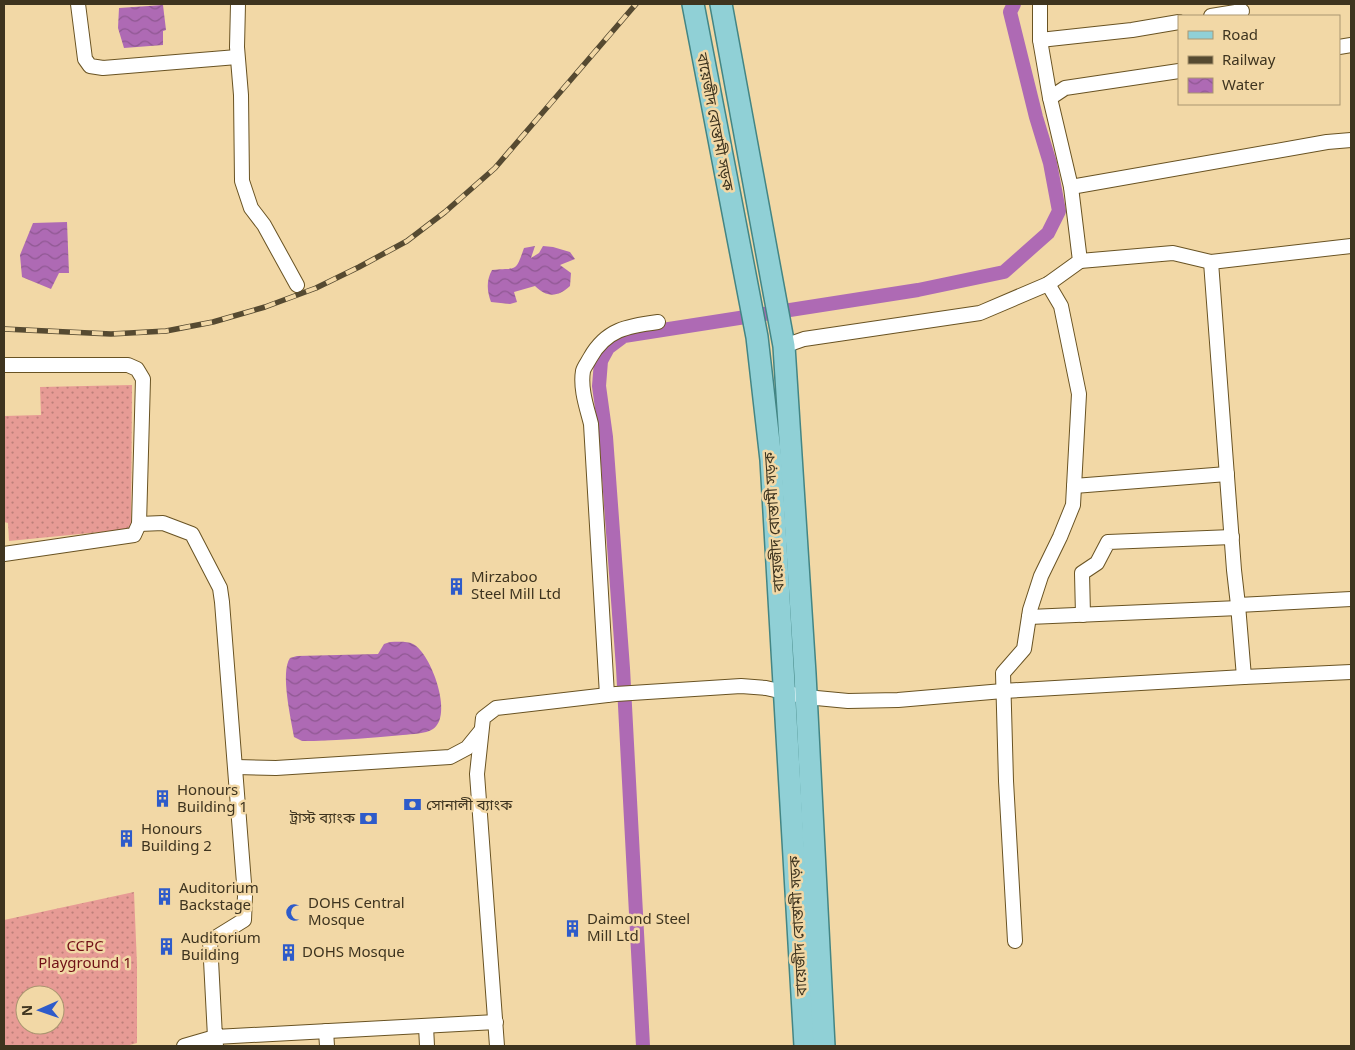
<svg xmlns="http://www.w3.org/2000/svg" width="1355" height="1050" font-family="'Noto Sans','Noto Sans Bengali',sans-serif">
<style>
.grass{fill:url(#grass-dots);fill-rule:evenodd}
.water{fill:url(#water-waves)}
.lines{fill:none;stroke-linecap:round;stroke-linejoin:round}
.canal{stroke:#ae6ab4;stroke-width:14}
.minor-casing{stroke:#695323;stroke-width:16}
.primary-casing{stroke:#438584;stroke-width:24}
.minor{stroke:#fff;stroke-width:14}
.primary{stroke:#90d0d6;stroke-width:21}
.rail-casing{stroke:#564a31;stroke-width:5.5}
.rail{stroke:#f2d8a6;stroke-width:4;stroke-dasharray:11;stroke-linecap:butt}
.labels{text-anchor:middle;stroke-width:5;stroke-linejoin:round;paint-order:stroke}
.street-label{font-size:15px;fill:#3e341f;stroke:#f2d8a6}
.poi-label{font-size:15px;fill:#3e341f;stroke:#f2d8a6;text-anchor:start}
.park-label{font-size:15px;fill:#701016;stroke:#f2d8a6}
</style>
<defs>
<pattern id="grass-dots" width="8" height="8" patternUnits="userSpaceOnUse" patternTransform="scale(1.25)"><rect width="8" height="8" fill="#e79b95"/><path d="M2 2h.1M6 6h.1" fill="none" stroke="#bd7f79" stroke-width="1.8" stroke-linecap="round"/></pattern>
<pattern id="water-waves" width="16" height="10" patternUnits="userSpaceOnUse" patternTransform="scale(1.25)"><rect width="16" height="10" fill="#ae6ab4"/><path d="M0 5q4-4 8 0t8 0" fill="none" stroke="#8f5892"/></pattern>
</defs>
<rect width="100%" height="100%" fill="#f2d8a6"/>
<!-- grass -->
<g class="grass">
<path d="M132,385L131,529L9,541L8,523L4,522V416L41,415L40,387Z"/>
<path d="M134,892L137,965V1043L126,1046H4V920ZM25,995H55V1025H25Z"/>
</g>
<!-- water -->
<g class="water">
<path d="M163,5L166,30L163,31V45L124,48L118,28L119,8Z"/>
<path d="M67,222L69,273H59L51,289L22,277L20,255L33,223Z"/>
<path d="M535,246L531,258L539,253L543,246L553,247L570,252L575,259L560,265L571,273L570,286C558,297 547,298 535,286L514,292L517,302L510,304L491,302C487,291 486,281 492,270C517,267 515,274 524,248Z"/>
<path d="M390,642C397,642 407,641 413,644C431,653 454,716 433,729C425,734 412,734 403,735C373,738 344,740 314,741H302L294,737C291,719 280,672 290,658L297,656L378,654L384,644Z"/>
</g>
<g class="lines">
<!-- canal -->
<path class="canal" d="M643,1046L623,668L606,437L599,386L601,361L608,348L624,336L918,290L1004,272L1048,233L1059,211L1050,163L1036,117L1010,12L1014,4"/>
<defs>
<g id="minor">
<path d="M78,4L85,59L90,66L103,68L237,57"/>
<path d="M238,4L237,47L241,95L242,181L251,208L264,225L297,285"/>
<path d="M1040,4V40L1050,98"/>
<path d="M1211,16L1242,11"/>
<path d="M1040,40L1132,30L1179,22"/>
<path d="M1339,47L1351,45"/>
<path d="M1071,187L1327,142L1351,140"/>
<path d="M1351,246L1211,262L1234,570L1238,605L1244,677L1351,672"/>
<path d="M1080,261L1173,253L1211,262"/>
<path d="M784,346L804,339L980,313L1048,284L1080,261L1071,187L1050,98L1065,88L1179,71"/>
<path d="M4,365H128L137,369L143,379L139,524L134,535L4,554"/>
<path d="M1074,486L1227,474"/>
<path d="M139,524L163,523L192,534L220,588L222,602L245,896L244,920L210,941L215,1037L496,1022"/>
<path d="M1238,605L1351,599"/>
<path d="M1083,615L1082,573L1097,563L1108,542L1232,537"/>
<path d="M1029,617L1239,608"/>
<path d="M607,695L591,424C587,408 580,389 583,371C584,367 588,362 590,358C606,329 628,326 658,322"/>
<path d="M236,767L276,768L450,757L467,748L480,732"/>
<path d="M1015,941L1006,781L1003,673L1024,649L1030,610L1041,576L1060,537L1073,505L1079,394L1061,306L1048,284"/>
<path d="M426,1026L427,1046"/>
<path d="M326,1031L327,1046"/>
<path d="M184,1046L215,1037L216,1046"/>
<path d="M497,1046L477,774L483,718L496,708L616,694L741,686L766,688L806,697L848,701L898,700L1003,691L1244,677"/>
</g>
<g id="primary">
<path d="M693,4L757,337L771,460L805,1046"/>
<path d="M721,4L784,346L805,674L824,1046"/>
</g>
</defs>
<!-- minor casing -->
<use href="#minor" class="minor-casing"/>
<!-- primary casing -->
<use href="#primary" class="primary-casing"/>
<!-- minor -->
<use href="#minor" class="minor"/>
<!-- primary -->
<use href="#primary" class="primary"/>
<defs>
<path id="rail" d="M4,329L111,334L166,331L213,322L265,307L316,288L359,267L407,241L445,212L495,168L636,4"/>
</defs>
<!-- rail casing -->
<use href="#rail" class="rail-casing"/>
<!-- rail -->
<use href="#rail" class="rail"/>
</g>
<!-- icons -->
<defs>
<symbol id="building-bare" viewBox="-9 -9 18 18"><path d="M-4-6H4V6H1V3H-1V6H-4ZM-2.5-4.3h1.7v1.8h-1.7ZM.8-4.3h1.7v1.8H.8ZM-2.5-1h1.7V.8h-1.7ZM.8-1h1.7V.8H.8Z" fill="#2e5bca" stroke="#f2d8a6" stroke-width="2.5" paint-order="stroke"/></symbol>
<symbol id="bank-bare" viewBox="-9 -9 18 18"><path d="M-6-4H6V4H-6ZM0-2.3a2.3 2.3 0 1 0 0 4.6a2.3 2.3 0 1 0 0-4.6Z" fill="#2e5bca" stroke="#f2d8a6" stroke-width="2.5" paint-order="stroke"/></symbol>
<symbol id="mosque-bare" viewBox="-9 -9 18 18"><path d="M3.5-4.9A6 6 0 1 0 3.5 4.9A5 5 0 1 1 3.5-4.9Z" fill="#2e5bca" stroke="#f2d8a6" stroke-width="2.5" paint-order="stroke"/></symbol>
</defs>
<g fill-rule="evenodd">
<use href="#building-bare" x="444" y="574" width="25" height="25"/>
<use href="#building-bare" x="150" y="786" width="25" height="25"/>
<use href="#bank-bare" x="400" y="792" width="25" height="25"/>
<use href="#bank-bare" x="356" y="806" width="25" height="25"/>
<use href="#building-bare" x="114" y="826" width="25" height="25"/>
<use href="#building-bare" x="152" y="884" width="25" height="25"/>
<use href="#mosque-bare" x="282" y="900" width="25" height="25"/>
<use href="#building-bare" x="560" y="916" width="25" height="25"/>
<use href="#building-bare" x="154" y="934" width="25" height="25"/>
<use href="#building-bare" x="276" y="940" width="25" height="25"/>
</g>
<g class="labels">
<!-- street labels -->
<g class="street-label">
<text transform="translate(715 122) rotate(79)" y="5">বায়েজীদ বোস্তামী সড়ক</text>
<text transform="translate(774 522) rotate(-94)" y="5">বায়েজীদ বোস্তামী সড়ক</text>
<text transform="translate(798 926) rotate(-93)" y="5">বায়েজীদ বোস্তামী সড়ক</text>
</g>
<!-- poi labels -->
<g class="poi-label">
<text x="471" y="582">Mirzaboo<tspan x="471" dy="17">Steel Mill Ltd</tspan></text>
<text x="177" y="795">Honours<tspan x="177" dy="17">Building 1</tspan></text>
<text x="426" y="810">সোনালী ব্যাংক</text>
<text x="355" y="823" text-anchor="end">ট্রাস্ট ব্যাংক</text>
<text x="141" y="834">Honours<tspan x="141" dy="17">Building 2</tspan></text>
<text x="179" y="893">Auditorium<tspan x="179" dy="17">Backstage</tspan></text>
<text x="308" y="908">DOHS Central<tspan x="308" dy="17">Mosque</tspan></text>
<text x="587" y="924">Daimond Steel<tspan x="587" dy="17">Mill Ltd</tspan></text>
<text x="181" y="943">Auditorium<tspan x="181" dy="17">Building</tspan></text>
<text x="302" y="957">DOHS Mosque</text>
</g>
<!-- park labels -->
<g class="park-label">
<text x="85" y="951">CCPC<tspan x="85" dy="17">Playground 1</tspan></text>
</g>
</g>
<!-- border -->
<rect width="1355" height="1050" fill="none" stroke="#3e341f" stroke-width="10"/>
<!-- legend -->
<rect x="1178" y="15" width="162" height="90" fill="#f2d8a6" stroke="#aa9670"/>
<rect x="1188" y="31" width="25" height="8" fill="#90d0d6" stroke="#aa9670"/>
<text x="1222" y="40" font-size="15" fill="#3e341f">Road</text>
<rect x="1188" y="56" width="25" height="8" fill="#564a31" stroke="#aa9670"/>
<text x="1222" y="65" font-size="15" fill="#3e341f">Railway</text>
<rect x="1188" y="78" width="25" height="15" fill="url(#water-waves)" stroke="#aa9670"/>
<text x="1222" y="90" font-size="15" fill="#3e341f">Water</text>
<!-- north arrow -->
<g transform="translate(40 1010) rotate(268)"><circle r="24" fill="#f2d8a6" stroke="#aa9670"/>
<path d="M0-4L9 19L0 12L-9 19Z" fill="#2e5bca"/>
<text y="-8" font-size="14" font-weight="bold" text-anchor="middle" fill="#3e341f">N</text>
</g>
</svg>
